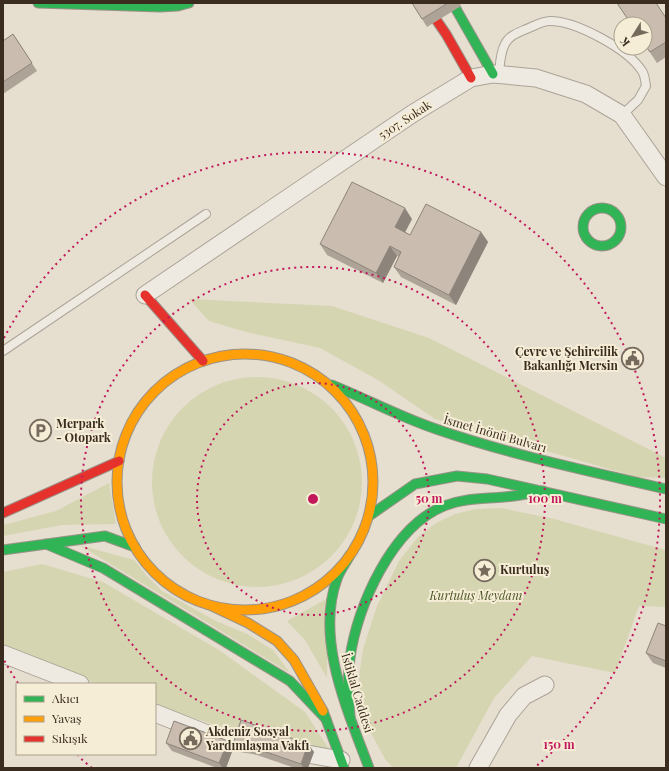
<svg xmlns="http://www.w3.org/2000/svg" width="669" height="771" font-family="'Playfair Display',serif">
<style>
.green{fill:#d5d5b2}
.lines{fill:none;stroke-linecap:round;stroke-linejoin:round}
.lane-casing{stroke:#aba397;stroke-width:10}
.street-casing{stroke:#aba397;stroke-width:19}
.fast-casing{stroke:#9b9388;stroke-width:11}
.slow-casing{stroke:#9b9388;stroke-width:11}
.jam-casing{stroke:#9b9388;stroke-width:11}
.lane{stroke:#eeeae1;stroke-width:8}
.street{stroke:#eeeae1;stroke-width:17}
.fast{stroke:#30b455;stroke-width:9}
.slow{stroke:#ff9f0a;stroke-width:9}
.jam{stroke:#e5322d;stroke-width:9}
.wall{fill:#aea397}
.shaded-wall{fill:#8d847b}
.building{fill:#cabdb0;stroke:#8d847b}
.ring{fill:none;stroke:#c2185b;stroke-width:2;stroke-dasharray:2 4}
.labels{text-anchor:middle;stroke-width:4;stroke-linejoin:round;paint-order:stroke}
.street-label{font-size:12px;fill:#3a2c1f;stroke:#f6edd6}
.poi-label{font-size:12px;font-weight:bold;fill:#3a2c1f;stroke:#f6edd6;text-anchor:start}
.park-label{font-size:12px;font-style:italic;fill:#4b5726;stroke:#f6edd6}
.centre{fill:#c2185b;stroke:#f6edd6;stroke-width:2}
.ring-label{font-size:12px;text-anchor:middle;font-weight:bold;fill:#c2185b;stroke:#f6edd6;stroke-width:4;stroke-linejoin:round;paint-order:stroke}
</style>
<rect width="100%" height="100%" fill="#e6decf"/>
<!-- green -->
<g class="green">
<path d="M189,299L332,306L429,338L666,458V478L637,477L435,419L378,380L320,348L246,332L209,321Z"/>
<circle cx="257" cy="482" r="105"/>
<path d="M109,483L116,524L62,525L3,536V525L56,511Z"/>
<path d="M501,508L554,519L666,550V607L639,606L615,673L532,656L494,698L456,768H393L385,759L362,716L359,677L363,649L377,606L399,561L418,537L436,523L455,514L476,509Z"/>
<path d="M79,545L134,560L147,576L162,591L216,621L247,634L273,650L290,673Z"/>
<path d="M42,564L103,582L219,650L305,712L338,763L310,745L244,725L239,733L155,705V684H97L3,648V572Z"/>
<path d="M328,598L327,678L305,640L287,621Z"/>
</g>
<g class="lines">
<defs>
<g id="lane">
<path d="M499,74C500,64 500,53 505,44C509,36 517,33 524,30C532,27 542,21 550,21C576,21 628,49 642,71C645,75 645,81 646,86L638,100L622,115"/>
<path d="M3,351L206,214"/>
</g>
<g id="street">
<path d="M145,295L412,114L471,78L493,74L536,78L586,94L622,115L666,177"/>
<path d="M3,654L80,684"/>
<path d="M155,713L220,739L257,745"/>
<path d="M291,751L341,760"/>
<path d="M478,768L508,715L524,696L545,685"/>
</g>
<g id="fast">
<path d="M38,3L160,7L178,6L189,3"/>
<path d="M456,9L493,74"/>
<circle cx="602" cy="227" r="19"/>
<path d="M332,385C367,399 400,417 436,429C511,455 589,471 666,489"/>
<path d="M369,516L415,484L457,476L487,479L666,519"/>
<path d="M46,544L103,568L290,681L326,719"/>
<path d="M3,550L105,536L135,547"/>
<path d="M350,555C346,563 340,570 337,579C315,640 348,711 369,768"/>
<path d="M323,711L344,768"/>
<path d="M350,716C348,697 347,678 350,658C357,606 392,527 444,506C464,498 483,499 504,497C517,496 530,493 543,491"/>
</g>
<g id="slow">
<circle cx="245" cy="482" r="128"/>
<path d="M212,606L248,623L277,641L294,660L323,711"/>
</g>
<g id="jam">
<path d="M437,21L446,34L471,78"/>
<path d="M145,295L203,361"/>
<path d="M3,513L119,461"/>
</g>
</defs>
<!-- lane casing -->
<use href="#lane" class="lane-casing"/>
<!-- street casing -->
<use href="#street" class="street-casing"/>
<!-- fast casing -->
<use href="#fast" class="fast-casing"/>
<!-- slow casing -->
<use href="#slow" class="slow-casing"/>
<!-- jam casing -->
<use href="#jam" class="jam-casing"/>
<!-- lane -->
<use href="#lane" class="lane"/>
<!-- street -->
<use href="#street" class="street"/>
<!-- fast -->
<use href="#fast" class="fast"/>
<!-- slow -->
<use href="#slow" class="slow"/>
<!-- jam -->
<use href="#jam" class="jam"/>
</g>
<!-- wall -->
<g class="wall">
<path d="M412,3H460L461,6L427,27Z"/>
<path d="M666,18V57L657,63L645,45Z"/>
<path d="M13,34L37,71L3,94V41Z"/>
<path d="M412,219L405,232L410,235L481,232L488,242L456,305L401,277L394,267L399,257L397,256L383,283L327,255L320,244Z"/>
<path d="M666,626V668L653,663L646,653Z"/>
<path d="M228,741L233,749L226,768H217L172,751L166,743Z"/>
<path d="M234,741L308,744L314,752L308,768H295L239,749Z"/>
</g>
<!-- shaded-wall -->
<g class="shaded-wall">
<path d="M405,208L412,219L402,238L395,227Z"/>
<path d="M481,232L488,242L456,305L449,295Z"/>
<path d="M390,246L397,256L383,283L376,273Z"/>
<path d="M155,728L156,730L155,741Z"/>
<path d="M228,741L233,749L226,768H223L219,763Z"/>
<path d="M308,744L314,752L308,768H304L301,764Z"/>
</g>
<!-- building -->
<g class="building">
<path d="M412,3H448L422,19Z"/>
<path d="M617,3H656L666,18V42L650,52L645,45V24H631Z"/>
<path d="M13,34L32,63L3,82V41Z"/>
<path d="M352,182L405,208L395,227L410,235L426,204L481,232L449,295L394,267L401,252L390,246L376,273L320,244Z"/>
<path d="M658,623L666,626V661L646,653Z"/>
<path d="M241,720L308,744L301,764L234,741Z"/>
<path d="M174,721L228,741L219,763L166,743Z"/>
</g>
<!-- distance rings -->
<g class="ring">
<circle cx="313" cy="499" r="116"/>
<circle cx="313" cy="499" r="232"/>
<path d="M92 768A348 348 0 0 1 78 756M18 683A348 348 0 0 1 4 660M4 338A348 348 0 1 1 534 768"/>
</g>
<!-- icons -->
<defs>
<symbol id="civic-ring" viewBox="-11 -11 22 22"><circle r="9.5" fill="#f6edd6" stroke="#766a5d" stroke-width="1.5"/><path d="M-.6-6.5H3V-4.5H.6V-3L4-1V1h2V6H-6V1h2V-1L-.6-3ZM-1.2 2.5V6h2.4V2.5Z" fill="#766a5d"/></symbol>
<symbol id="parking-ring" viewBox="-11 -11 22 22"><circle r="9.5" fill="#f6edd6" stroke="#766a5d" stroke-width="1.5"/><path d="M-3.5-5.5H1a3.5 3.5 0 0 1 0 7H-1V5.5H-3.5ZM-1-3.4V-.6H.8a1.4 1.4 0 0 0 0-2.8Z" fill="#766a5d"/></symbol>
<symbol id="sight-ring" viewBox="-11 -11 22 22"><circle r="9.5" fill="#f6edd6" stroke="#766a5d" stroke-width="1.5"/><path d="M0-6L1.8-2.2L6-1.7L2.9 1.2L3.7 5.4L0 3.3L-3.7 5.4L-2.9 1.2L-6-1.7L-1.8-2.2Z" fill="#766a5d"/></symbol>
</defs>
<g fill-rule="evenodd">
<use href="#civic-ring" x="620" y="346" width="25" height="25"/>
<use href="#parking-ring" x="28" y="418" width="25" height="25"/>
<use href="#sight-ring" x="472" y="558" width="25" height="25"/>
<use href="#civic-ring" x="178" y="726" width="25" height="25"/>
</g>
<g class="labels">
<!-- street labels -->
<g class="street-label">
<text transform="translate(405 120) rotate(-33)" y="4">5307. Sokak</text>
<text transform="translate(495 434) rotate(16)" y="4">İsmet İnönü Bulvarı</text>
<text transform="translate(357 693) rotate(73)" y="4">İstiklal Caddesi</text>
</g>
<!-- poi labels -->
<g class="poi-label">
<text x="618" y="356" text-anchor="end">Çevre ve Şehircilik<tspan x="618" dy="14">Bakanlığı Mersin</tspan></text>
<text x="56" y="428">Merpark<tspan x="56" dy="14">- Otopark</tspan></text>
<text x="500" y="574">Kurtuluş</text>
<text x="206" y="736">Akdeniz Sosyal<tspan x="206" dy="14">Yardımlaşma Vakfı</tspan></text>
</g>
<!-- park labels -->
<g class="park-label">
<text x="476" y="600">Kurtuluş Meydanı</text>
</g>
</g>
<circle cx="313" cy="499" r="6" class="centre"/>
<g class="ring-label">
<text x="429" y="503">50 m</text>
<text x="545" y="503">100 m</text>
<text x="559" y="749">150 m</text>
</g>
<!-- border -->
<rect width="669" height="771" fill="none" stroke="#3a2c1f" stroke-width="8"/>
<!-- legend -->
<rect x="16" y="683" width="140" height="72" fill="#f6edd6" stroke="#aba08d"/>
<rect x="24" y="696" width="20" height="6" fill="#30b455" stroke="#aba08d"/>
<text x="52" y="703" font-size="12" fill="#3a2c1f">Akıcı</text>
<rect x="24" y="716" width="20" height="6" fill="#ff9f0a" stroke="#aba08d"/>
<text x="52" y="723" font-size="12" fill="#3a2c1f">Yavaş</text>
<rect x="24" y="736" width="20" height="6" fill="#e5322d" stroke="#aba08d"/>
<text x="52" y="743" font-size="12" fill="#3a2c1f">Sıkışık</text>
<!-- north arrow -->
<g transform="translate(633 36) rotate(233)"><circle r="19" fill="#f6edd6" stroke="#aba08d"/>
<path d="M0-3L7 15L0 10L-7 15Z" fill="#766a5d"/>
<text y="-6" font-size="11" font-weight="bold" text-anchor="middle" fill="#3a2c1f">K</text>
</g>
</svg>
